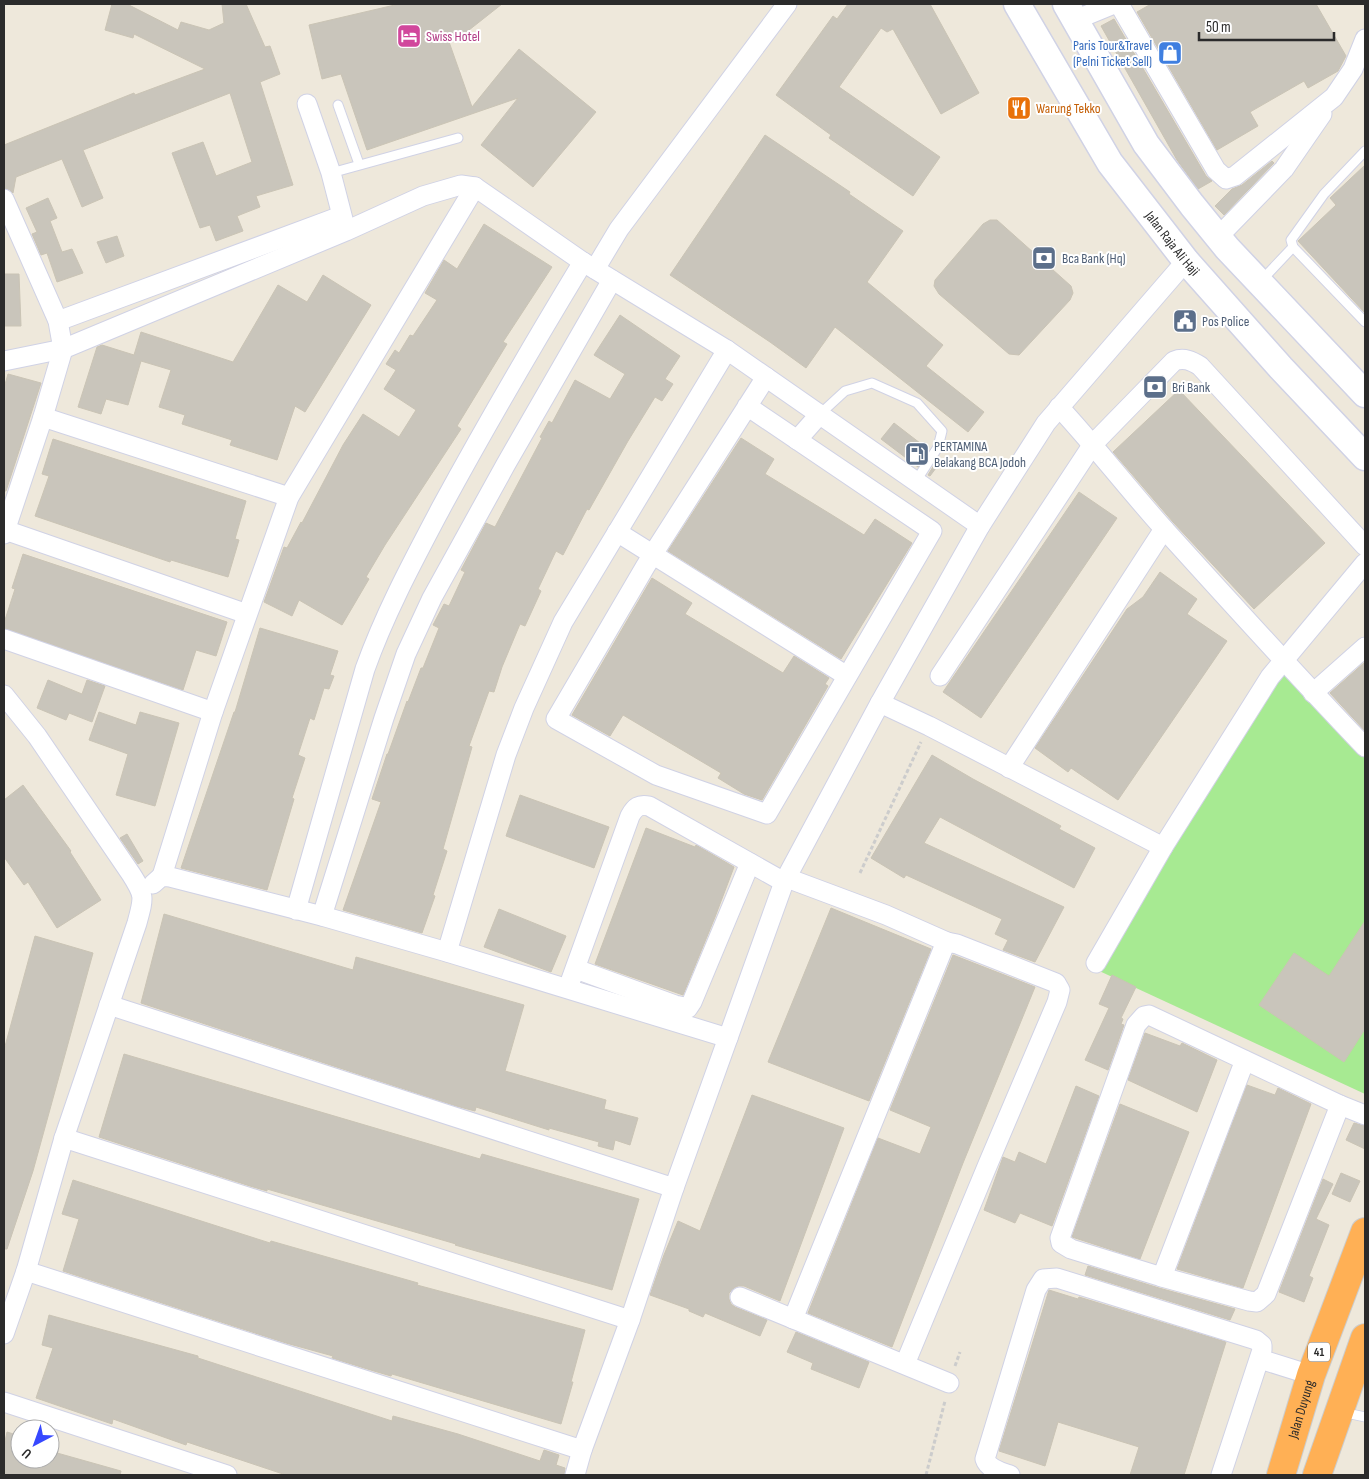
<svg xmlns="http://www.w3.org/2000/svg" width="1369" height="1479" font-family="'Sofia Sans Condensed',sans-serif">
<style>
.green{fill:#a7ea92}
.building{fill:#c9c5bb;stroke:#cac4b5}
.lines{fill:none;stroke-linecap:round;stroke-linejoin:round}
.lane-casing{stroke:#d0d2e5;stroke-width:11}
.street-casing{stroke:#d0d2e5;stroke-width:21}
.secondary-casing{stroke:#d0d2e5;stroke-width:29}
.highway-casing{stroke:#ccc;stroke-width:30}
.path{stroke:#ccc;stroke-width:3;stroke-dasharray:4 2.5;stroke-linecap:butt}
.lane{stroke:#fff;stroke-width:9}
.street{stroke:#fff;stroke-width:19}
.secondary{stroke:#fff;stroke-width:26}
.highway{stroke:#ffb055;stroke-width:28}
.labels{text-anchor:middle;stroke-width:4;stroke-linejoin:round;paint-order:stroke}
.shield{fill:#fff;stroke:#6b6b6b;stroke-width:1}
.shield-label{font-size:12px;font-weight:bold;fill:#2b2b2b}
.hotel-label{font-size:14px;fill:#b23c85;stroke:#fff;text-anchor:start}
.shop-label{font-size:14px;fill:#366cbe;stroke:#fff;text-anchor:end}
.food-label{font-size:14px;fill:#c56008;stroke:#fff;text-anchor:start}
.street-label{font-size:14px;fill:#2b2b2b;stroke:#fff}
.service-label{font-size:14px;fill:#4e5e75;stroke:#fff;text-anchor:start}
</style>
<rect width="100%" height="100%" fill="#eee8db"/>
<!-- green -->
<path class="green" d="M1283,664L1365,751V1094L1095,969Z"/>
<!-- building -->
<g class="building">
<path d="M112,4H127L178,30L181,22L209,30L224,23L222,4H246L265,47L270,46L280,74L260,82L293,185L256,196L260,207L237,216L243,231L216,241L210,225L200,228L172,153L203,142L216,176L252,162L230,93L83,150L103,198L82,207L62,159L16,177L13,193L10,190L4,188V145L134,93L135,95L205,69L134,34L133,38L105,30Z"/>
<path d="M399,4H502L464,34L448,39L472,107L519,49L596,112L533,187L481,145L518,98L367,150L341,74L322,79L309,25Z"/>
<path d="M848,4H930L979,93L941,114L893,29L887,32L881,28L839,87L940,157L913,196L829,138L831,135L776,95L833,16L837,19Z"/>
<path d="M1151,4H1316L1346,56L1338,71L1308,88L1304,81L1250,112L1258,126L1217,150L1137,12Z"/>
<path d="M1114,19L1206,176L1212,181L1198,189L1177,160L1101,26Z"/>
<path d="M765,135L850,192L849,194L903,231L867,282L943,345L926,366L984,412L968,432L835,327L806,368L770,342L670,275Z"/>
<path d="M1272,161L1274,163L1224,215L1215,206L1232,189L1242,185Z"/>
<path d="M1365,165V313L1298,241L1336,205L1330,198Z"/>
<path d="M48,198L57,218L50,221L62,252L72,249L83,273L57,282L47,253L41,255L32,234L37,232L26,208Z"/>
<path d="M990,220H997L1071,286L1073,293L1070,300L1019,355L1009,354L939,294L934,286L935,280L983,224Z"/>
<path d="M484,224L552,267L503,342L507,344L457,426L461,429L385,545L366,577L369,579L342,625L299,600L292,616L264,602L284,547L287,548L301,522L302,523L343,445L363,414L399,437L416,410L384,389L396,370L386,364L395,350L399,353L410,335L413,336L437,300L425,293L444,260L457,269Z"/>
<path d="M117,236L124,256L106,263L97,242Z"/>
<path d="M4,274H19L21,326H4Z"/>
<path d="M323,275L371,305L305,412L295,406L277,460L230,445L232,440L182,424L185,415L159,407L171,370L141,361L128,405L106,399L101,414L78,407L97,347L102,345L134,355L141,332L233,362L278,285L307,302Z"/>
<path d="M620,315L680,356L665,379L673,384L662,401L655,397L628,441L589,510L587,509L563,555L556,551L538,589L541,591L525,626L520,624L502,667L494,692L489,691L469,746L472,747L443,849L447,851L433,895L435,896L422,933L343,910L381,802L372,799L387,754H388L407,701L408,702L421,668H423L439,628L433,625L444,604L449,606L465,572L461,570L486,523L495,527L542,438L540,437L549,421L552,423L575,380L610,399L625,374L594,355Z"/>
<path d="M8,374L41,383L6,491H4V388Z"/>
<path d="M1179,390L1325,543L1254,609L1173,522L1113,452Z"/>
<path d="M894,423L929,450L918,467L881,439Z"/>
<path d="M741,438L774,459L765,474L832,515L864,535L875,519L912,543L841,659L668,551Z"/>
<path d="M53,439L246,501L235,539L239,540L228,577L171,560L170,562L35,516L49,476L42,474Z"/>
<path d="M939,457L942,460L930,476L928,475Z"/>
<path d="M1079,492L1117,518L981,718L943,692Z"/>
<path d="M23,554L227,622L216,656L196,650L183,690L4,628V623L15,589L12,588Z"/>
<path d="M1160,572L1197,599L1187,614L1227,641L1118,800L1071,768L1068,772L1035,748L1127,609L1143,597Z"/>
<path d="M652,578L692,603L685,614L783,673L794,656L829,678L825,684L828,686L762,800L744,794L718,778L721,773L623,715L610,736L572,715Z"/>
<path d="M260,628L338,651L330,675L334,676L329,689L324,688L314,720L310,718L298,755L305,758L292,798L294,799L267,890L181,868L234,712H235Z"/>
<path d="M1365,662V731L1330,693Z"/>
<path d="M48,680L82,694L87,680L105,686L92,722L69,713L66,720L37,708Z"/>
<path d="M99,712L136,725L140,712L179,723L155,806L116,795L128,754L89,740Z"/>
<path d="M932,755L973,779L1061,826L1059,829L1095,848L1074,888L940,817L924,843L1064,907L1035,962L1003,950L1008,940L995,934L1002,919L906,875L904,878L871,858Z"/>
<path d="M23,785L71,851L70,852L101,900L57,928L28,882L24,885L4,857V800Z"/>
<path d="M520,795L609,827L594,868L506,836Z"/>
<path d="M646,828L695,847L696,845L734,867L715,917L683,995L595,964Z"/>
<path d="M127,834L143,861L138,864L120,838Z"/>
<path d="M831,908L931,949L869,1101L768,1062Z"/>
<path d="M499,909L566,936L551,972L484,947Z"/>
<path d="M164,914L353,970L356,957L524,1005L505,1071L606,1100L604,1109L638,1118L630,1145L615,1140L613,1150L598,1146L599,1142L549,1128V1130L476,1107L475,1111L456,1106L141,1003Z"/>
<path d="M1365,921V1029L1344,1062L1259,1005L1294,953L1329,976Z"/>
<path d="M35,936L93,953L33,1171L7,1249H4V1050Z"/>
<path d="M953,955L1035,987L963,1163L892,1347L808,1313L878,1138L920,1154L931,1127L890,1110Z"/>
<path d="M1112,975L1136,987L1121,1018L1123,1019L1121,1024L1124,1025L1108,1070L1085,1060L1109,1008L1099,1004Z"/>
<path d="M1145,1033L1180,1046L1182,1043L1217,1060L1197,1112L1128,1080Z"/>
<path d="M124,1054L480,1159L482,1154L639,1199L612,1290L455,1245L456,1244L267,1189V1191L250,1186L99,1137Z"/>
<path d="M1247,1085L1275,1095L1278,1088L1311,1104L1243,1288L1177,1269Z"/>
<path d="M1076,1086L1099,1096L1052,1226L1020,1213L1015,1223L984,1210L1003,1157L1015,1162L1019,1152L1046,1164Z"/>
<path d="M752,1095L844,1128L780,1301L744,1286H738L734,1288L729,1293V1299L731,1304L735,1307L767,1320L760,1336L705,1313L703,1317L689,1311V1309L650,1295L664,1255L678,1221L700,1231Z"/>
<path d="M1120,1104L1189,1132L1140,1259L1072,1237Z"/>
<path d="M1354,1123L1365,1126V1149L1346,1140Z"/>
<path d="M1341,1173L1360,1181L1350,1202L1332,1194Z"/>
<path d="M1323,1179L1333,1184L1316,1219L1329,1225L1309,1276L1313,1278L1304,1302L1279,1292Z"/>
<path d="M73,1180L270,1243L271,1241L418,1283L417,1285L585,1330L571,1382H573L561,1424L392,1374L391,1376L374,1371L332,1358L333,1356L286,1343L63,1271L79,1219L62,1214Z"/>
<path d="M1088,1266L1159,1288L1235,1309L1230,1320L1085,1275Z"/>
<path d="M1049,1290L1078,1299L1079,1297L1226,1342L1184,1475H1130L1139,1447L1058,1422L1045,1466L999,1451Z"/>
<path d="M49,1315L198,1356V1358L392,1421L393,1416L458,1434L540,1461L544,1450L559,1455L556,1465L565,1468L564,1475H286L187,1442L186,1445L113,1419L112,1424L36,1398L53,1348L42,1345Z"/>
<path d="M796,1332L869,1362L859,1388L811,1369L813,1363L787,1352Z"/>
<path d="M7,1432L20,1436V1459H50V1451L121,1471L120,1475H4V1446Z"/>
</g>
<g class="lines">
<defs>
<g id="lane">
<path d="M338,105L359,164"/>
<path d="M1365,151L1324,194L1291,240L1293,247L1365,322"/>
<path d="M331,173L458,138"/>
<path d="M1260,282L1293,247"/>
<path d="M820,414L845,391L872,383L917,403L942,431L938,447L916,481"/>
<path d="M1342,1412L1365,1417"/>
</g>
<g id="street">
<path d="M1119,4L1216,170L1226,179L1235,176L1334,97L1353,69L1365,39"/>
<path d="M1075,20L1114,4"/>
<path d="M307,104L331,173L345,227"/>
<path d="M4,199L58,321L63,349L43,417L4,534"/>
<path d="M1218,237L1284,169L1322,114"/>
<path d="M595,269L619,229L787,4"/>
<path d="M58,321L341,216"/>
<path d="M4,361L63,349L346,231L423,196L461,185L475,187L583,262L727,350L980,526"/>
<path d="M747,406L932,531L767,814L656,775L556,719L645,567L653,554L766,377"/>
<path d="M1059,407C1096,447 1129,490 1165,530C1231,603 1297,676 1365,747"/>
<path d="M43,417L289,497"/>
<path d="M797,440L820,414"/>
<path d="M5,530L247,614"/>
<path d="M617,532L847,676"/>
<path d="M4,639L213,712"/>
<path d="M940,676L1093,444L1174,361C1184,357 1192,361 1200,366L1365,546"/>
<path d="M1313,693L1365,647"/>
<path d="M4,695L37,736L131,874C145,896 144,897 137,923L64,1138L26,1271L4,1334"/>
<path d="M880,703L929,726L1163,847"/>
<path d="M1009,768L1164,529"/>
<path d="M162,876L213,712L289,497L475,187"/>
<path d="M787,878L886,915L947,942"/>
<path d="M153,884L162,876L170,877L322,916L447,952L728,1038"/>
<path d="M296,910L365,669C385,613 413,561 441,508C486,425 534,343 583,262"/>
<path d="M322,916L384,718L406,654L432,598L506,464L612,280"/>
<path d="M447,952L506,755L524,708L563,622L727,350"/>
<path d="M1096,963L1163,847L1270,677L1365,563"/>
<path d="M576,969L675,1005L688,1008L692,1002L750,863"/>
<path d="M568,988L630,816C635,807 639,804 649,806L784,882"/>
<path d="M109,1005L674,1188"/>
<path d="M1245,1060L1162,1277L1071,1249L1061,1243L1060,1238L1136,1025L1144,1016L1149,1015L1340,1105L1365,1115"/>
<path d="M64,1138L630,1320"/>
<path d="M26,1271L582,1450"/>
<path d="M1162,1277L1249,1301L1257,1302L1266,1294L1340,1105"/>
<path d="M740,1297L949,1383"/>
<path d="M793,1319L945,944L947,942L957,944L1056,983L1060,990L1057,1002L988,1164L905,1364"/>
<path d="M1260,1359L1311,1375"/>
<path d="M4,1402L227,1475"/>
<path d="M575,1475L582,1450L630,1320L674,1188L784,882L880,703L980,526L1046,423L1186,261"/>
<path d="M1010,1475C1001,1472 988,1469 985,1459L1036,1290L1043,1279L1057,1278L1256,1340L1262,1345V1350L1221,1475"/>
</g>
<g id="secondary">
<path id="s1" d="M1017,4L1110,163L1186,261L1281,368L1365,457"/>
<path d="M1066,4L1146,144L1192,205L1227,248L1365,394"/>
</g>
<g id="highway">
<path id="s2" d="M1281,1475L1311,1375L1365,1232"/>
<path d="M1317,1475L1365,1338"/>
</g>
</defs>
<!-- lane casing -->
<use href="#lane" class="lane-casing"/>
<!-- street casing -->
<use href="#street" class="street-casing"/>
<!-- secondary casing -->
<use href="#secondary" class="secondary-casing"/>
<!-- highway casing -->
<use href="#highway" class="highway-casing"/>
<!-- path -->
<g class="path">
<path d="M860,873L921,742"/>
<path d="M955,1366L960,1352"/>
<path d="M926,1475L945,1401"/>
</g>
<!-- lane -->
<use href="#lane" class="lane"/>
<!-- street -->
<use href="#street" class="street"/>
<!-- secondary -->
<use href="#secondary" class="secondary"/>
<!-- highway -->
<use href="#highway" class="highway"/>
</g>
<!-- icons -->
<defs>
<symbol id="hotel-square" viewBox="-11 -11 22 22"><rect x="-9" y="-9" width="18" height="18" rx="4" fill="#d1479c" stroke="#fff"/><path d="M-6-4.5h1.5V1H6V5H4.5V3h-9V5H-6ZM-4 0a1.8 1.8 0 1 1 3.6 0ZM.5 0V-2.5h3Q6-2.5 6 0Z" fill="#fff"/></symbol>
<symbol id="shop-square" viewBox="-11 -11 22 22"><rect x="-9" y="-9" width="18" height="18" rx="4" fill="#3f7fe0" stroke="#fff"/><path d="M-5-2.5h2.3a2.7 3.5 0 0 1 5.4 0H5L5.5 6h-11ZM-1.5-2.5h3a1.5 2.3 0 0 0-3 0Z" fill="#fff"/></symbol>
<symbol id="restaurant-square" viewBox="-11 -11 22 22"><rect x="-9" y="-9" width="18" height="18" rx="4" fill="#e8710a" stroke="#fff"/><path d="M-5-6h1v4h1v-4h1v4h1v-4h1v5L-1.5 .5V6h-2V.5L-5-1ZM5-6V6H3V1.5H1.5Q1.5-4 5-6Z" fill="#fff"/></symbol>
<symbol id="bank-square" viewBox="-11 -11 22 22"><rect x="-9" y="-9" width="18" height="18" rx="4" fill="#5c6f8a" stroke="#fff"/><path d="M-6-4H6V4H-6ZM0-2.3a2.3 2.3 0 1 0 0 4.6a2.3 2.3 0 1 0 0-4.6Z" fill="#fff"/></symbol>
<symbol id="civic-square" viewBox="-11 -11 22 22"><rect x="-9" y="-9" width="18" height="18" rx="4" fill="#5c6f8a" stroke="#fff"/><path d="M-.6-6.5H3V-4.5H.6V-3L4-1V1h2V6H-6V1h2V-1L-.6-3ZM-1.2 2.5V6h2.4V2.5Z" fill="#fff"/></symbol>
<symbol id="fuel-square" viewBox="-11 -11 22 22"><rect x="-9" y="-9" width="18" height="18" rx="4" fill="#5c6f8a" stroke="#fff"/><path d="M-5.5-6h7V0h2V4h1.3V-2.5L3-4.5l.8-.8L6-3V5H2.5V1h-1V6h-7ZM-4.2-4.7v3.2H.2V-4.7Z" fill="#fff"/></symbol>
</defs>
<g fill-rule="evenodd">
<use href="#hotel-square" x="395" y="22" width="28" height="28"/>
<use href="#shop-square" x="1156" y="39" width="28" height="28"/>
<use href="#restaurant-square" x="1005" y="94" width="28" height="28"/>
<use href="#bank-square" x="1030" y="244" width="28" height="28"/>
<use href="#civic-square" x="1171" y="307" width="28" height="28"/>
<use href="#bank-square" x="1141" y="373" width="28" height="28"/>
<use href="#fuel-square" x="903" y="440" width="28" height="28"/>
</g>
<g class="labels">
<!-- shield labels -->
<rect class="shield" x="1308" y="1342.5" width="22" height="19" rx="4"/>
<g class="shield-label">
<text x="1319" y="1356">41</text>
</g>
<!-- hotel labels -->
<g class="hotel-label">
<text x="426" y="41">Swiss Hotel</text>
</g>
<!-- shop labels -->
<g class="shop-label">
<text x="1152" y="50">Paris Tour&amp;Travel<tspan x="1152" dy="16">(Pelni Ticket Sell)</tspan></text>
</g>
<!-- food labels -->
<g class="food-label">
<text x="1036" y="113">Warung Tekko</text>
</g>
<!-- street labels -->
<g class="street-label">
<text dy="5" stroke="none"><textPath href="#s1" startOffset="286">Jalan Raja Ali Haji</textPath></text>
<text dy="5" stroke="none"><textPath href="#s2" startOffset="69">Jalan Duyung</textPath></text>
</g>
<!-- service labels -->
<g class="service-label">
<text x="1062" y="263">Bca Bank (Hq)</text>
<text x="1202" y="326">Pos Police</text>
<text x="1172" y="392">Bri Bank</text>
<text x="934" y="451">PERTAMINA<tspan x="934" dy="16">Belakang BCA Jodoh</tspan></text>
</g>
</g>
<!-- border -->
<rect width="1369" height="1479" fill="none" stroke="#2b2b2b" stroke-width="10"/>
<!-- north arrow -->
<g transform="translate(35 1444) rotate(221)"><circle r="24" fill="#ffffff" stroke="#aaaaaa"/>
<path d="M0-4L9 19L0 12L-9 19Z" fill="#3748ff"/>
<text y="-8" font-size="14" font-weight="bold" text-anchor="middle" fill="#2b2b2b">U</text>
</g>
<!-- scale -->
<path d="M1199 32v8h135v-8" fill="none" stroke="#2b2b2b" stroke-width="2.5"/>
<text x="1206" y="32" font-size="15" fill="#2b2b2b" stroke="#ffffff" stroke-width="4" paint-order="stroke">50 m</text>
</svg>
